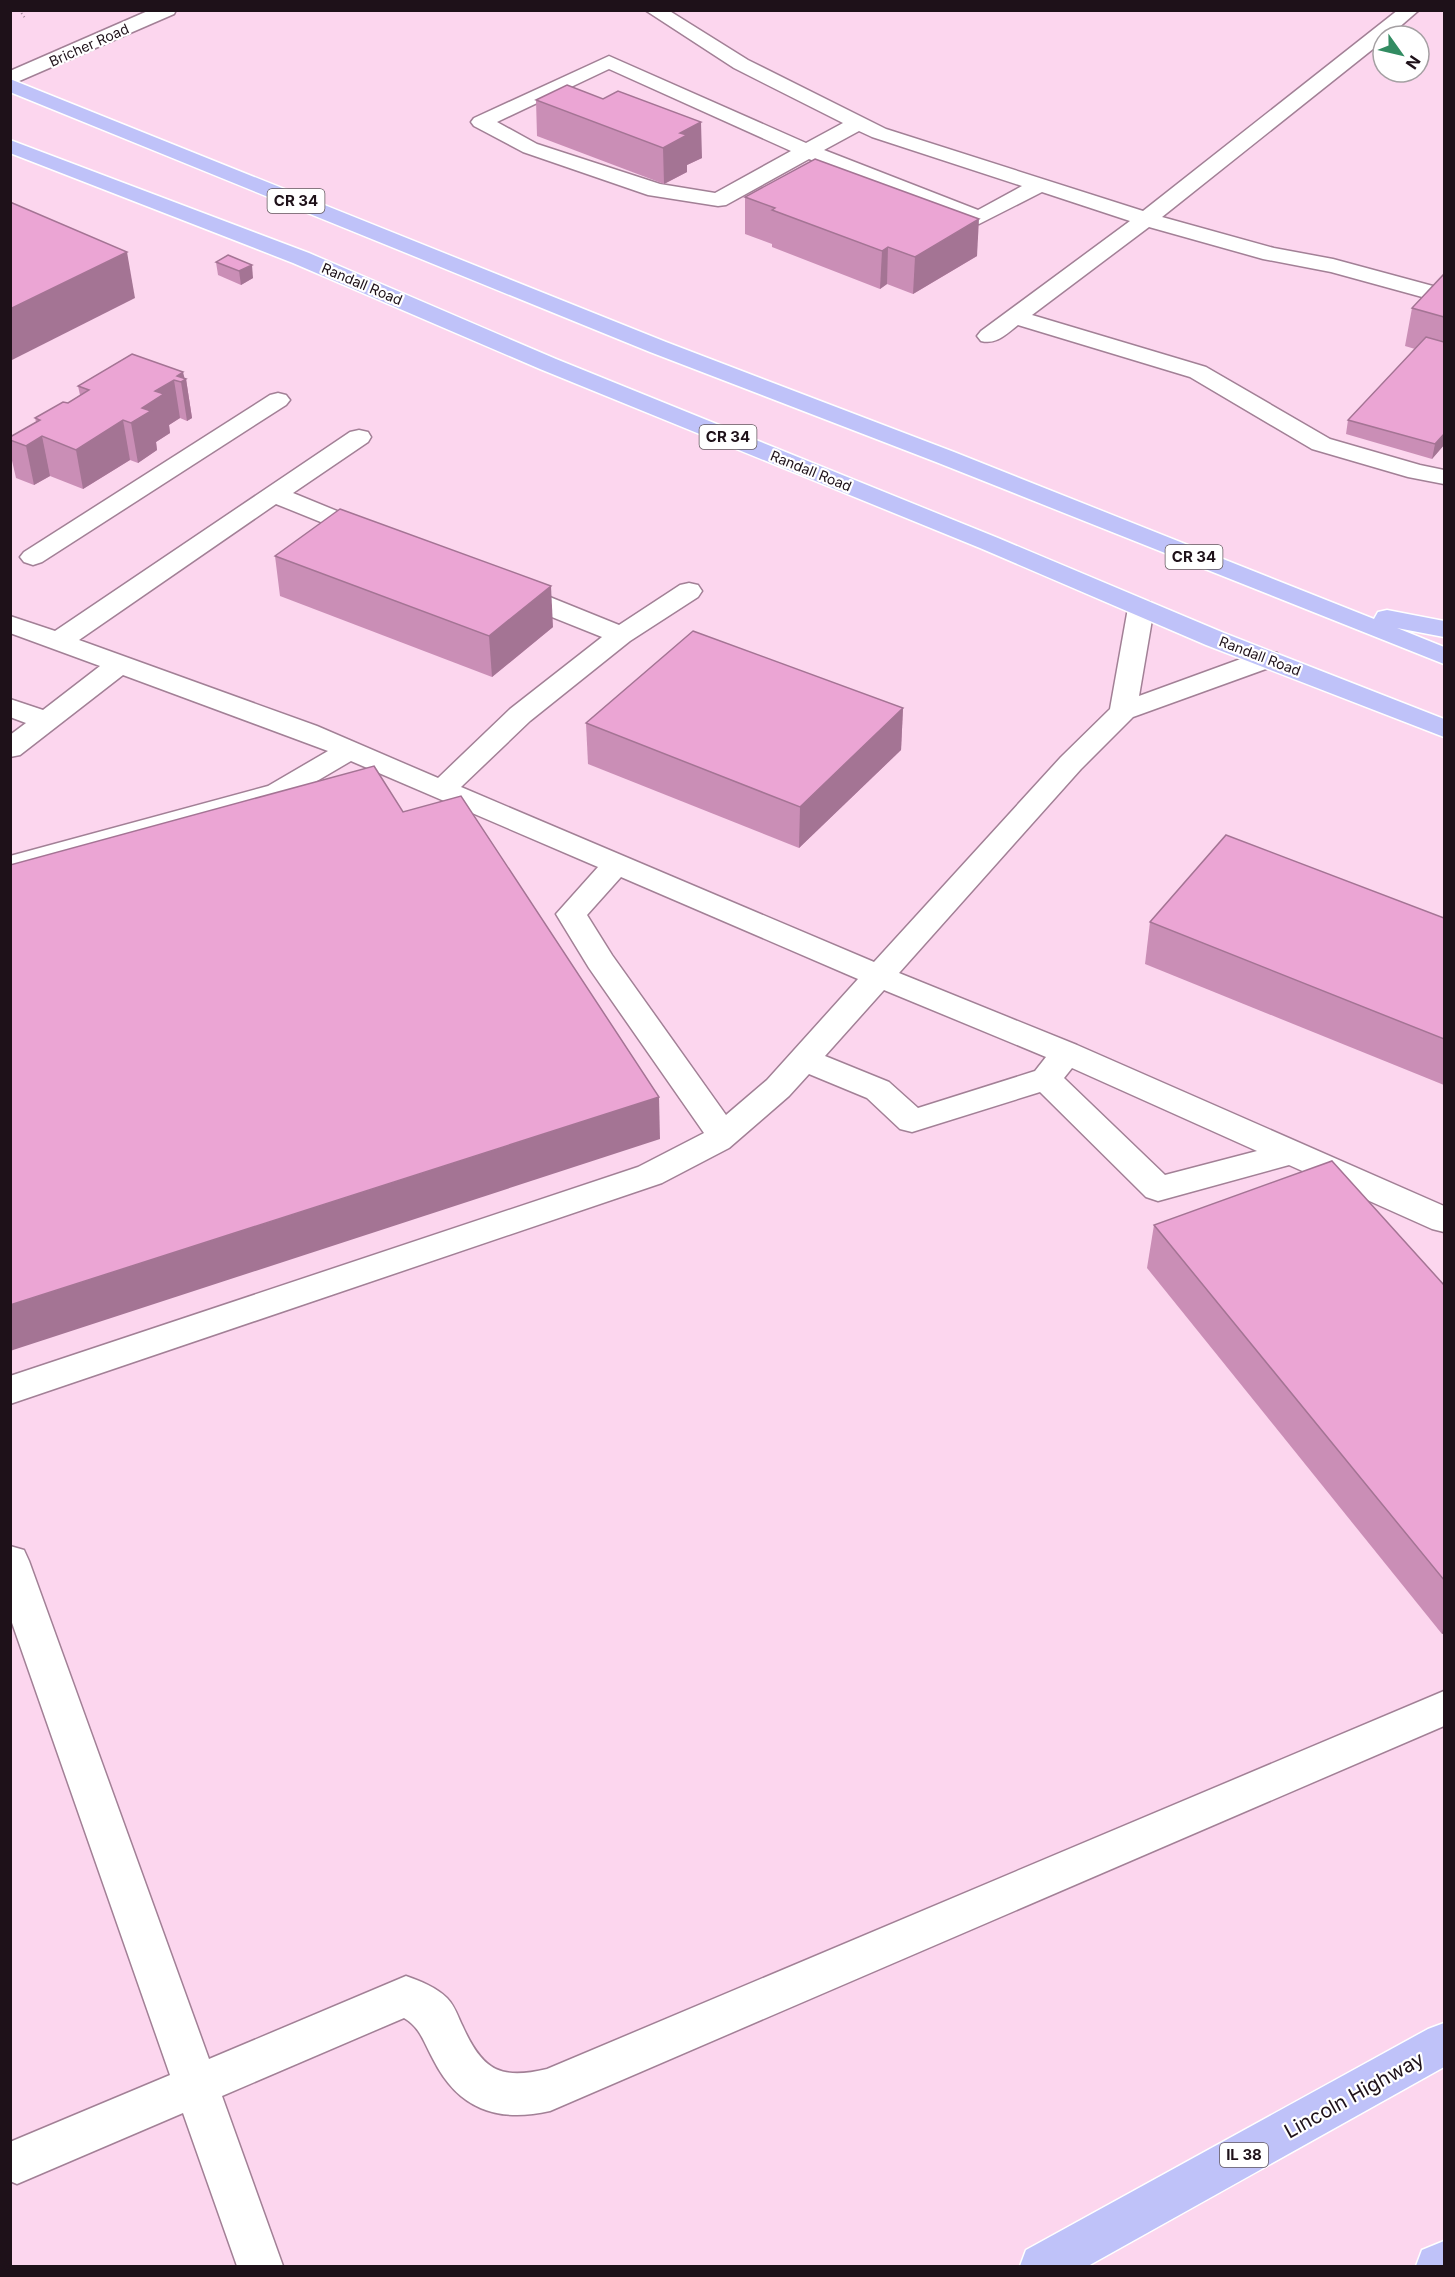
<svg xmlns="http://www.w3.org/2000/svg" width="1455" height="2277" font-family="Inter,sans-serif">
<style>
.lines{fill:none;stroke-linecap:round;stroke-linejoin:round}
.service-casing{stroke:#a28096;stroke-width:3}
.tertiary-casing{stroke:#a28096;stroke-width:3}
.primary-casing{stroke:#fff;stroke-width:3}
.path{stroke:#a08596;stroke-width:2;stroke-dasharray:1 3;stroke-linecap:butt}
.service{fill:#fff;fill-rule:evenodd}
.tertiary{fill:#fff;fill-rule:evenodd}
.primary{fill:#bfc2f9;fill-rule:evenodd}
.wall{fill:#ca8eb6}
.shaded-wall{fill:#a47494}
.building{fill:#eba5d4;stroke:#a47494;stroke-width:1.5}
.labels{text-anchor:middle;stroke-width:4.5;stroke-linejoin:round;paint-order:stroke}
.far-street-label{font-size:14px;fill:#1e1119;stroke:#fff}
.shield{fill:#fff;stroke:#62585e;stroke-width:1.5}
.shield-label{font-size:15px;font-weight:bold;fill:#1e1119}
.near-street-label{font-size:20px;fill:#1e1119;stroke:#fff}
</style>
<rect width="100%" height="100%" fill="#fcd6ee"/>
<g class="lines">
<defs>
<g id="service">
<path d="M645,10H668L748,60L886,129L1143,211L1398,10H1419L1389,36H1383V41L1162,217L1274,248L1333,259L1444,289V303L1331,272L1263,259L1149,227L1032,315L1206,367L1330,439L1420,465L1444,470V484L1408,477L1312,449L1190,377L1018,325C1006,334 997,345 981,341L977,336L981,331L1130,221L1042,192L979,224L809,159L726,205L718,206L648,195L523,152L474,126L471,122L474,118L609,56L806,143L843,123L734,68ZM609,69L791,151L715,193L660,184L537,144L497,122ZM859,131L872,137L1022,186L978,210L824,150Z"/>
<path d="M278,393L286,395L290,400L286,405L42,562L33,565L24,562L20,557L24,552L270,395Z"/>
<path d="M359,430L368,432L371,437L368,442L293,493L381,529L385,534L381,539L372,542L363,539L276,504L79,640L317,726L438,778L510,709L602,637L502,597L498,591L502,585L511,583L520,585L619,625L680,585L689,583L698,585L702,591L698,597L630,641L530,721L461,787L874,962L1061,757L1110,709L1128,608L1132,602L1141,600L1150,602L1154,608L1139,696L1257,653L1267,651L1277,653L1281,659L1277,665L1133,717L1081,769L899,973L1077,1045L1444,1206V1232L1432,1229L1289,1165L1158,1201L1146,1197L1040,1092L912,1132L900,1129L867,1098L809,1074L789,1096L729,1148L662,1183L10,1404V1376L638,1167L704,1133L589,968L556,914L598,867L351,761L288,798L10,874V856L268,786L328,751L123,675L20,755L10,757V735L26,723L10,717V699L43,710L100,666L10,633V616L55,631L350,432ZM621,877L858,979L767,1080L726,1115L612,955L587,915ZM884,990L1046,1057L1035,1071L918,1108L889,1082L825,1056ZM1072,1068L1257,1151L1165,1175L1064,1078Z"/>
<path d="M10,1546L24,1550L29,1561L209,2059L406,1976C420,1981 436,1987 447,1998C455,2006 458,2017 463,2027C483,2071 501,2080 547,2069L1444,1691V1726L550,2111C497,2123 458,2109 433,2059C424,2043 421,2028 404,2018L222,2096L283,2266H237L183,2113L17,2184L10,2181V2142L170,2075L10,1617Z"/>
</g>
<path id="tertiary" d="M150,10H176L174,14L10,85V71Z"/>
<g id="primary">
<path d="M10,79L666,342L954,452L1374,619L1378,612L1387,610L1444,621V637L1397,628L1444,647V664L936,462L650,352L10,92Z"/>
<path d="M10,140L309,253L556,359L998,538L1224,633L1444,719V737L1206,645L980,548L540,369L293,263L10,153Z"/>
<path d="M1444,2023V2067L1088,2266H1020L1026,2250L1428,2029Z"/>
<path d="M1444,2241V2266H1416L1422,2250Z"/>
</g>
</defs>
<!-- service casing -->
<use href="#service" class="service-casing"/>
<!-- tertiary casing -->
<use href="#tertiary" class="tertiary-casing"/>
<!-- primary casing -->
<use href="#primary" class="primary-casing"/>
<!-- path -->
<path class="path" d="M19,10L25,18"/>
<!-- service -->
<use href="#service" class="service"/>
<!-- tertiary -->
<use href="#tertiary" class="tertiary"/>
<!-- primary -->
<use href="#primary" class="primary"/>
</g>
<!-- wall -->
<g class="wall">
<path d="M536,100L702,158L687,165V172L664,184L537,136Z"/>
<path d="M745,197L977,256L913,294L887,284L880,289L772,247V244L745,234Z"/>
<path d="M228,255L253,278L241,285L218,275L216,262Z"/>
<path d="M1444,274V445L1432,459L1346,434L1348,420L1415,349L1405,346L1412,308Z"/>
<path d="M184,379H186L192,418L187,421L180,418L169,425L170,433L156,442L157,450L138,463L130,460L83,489L50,476L34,485L16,478L10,452V437L36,422L35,418L68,403L80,395L78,386Z"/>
<path d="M275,556L553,627L492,677L280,596Z"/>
<path d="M903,708L901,750L799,848L588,764L586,723Z"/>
<path d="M1444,918V1085L1145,964L1150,922Z"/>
<path d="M1154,1225L1444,1285V1633L1442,1634L1147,1268Z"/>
</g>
<!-- shaded-wall -->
<g class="shaded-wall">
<path d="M701,122L702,158L687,165V172L664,184L663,148L680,133Z"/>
<path d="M979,219L977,256L913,294L915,257Z"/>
<path d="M888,247L887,284L880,289L882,251Z"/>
<path d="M127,252L135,298L10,361V309Z"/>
<path d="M252,265L253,278L241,285L239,271Z"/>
<path d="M183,372L185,380L186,379L192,418L187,421L181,382L177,376Z"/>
<path d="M174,380L180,418L169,425L170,433L156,442L157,450L138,463L131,423L155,391Z"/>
<path d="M123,420L130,460L83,489L76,450Z"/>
<path d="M1444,434V445L1432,459L1435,444Z"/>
<path d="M42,436L50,476L34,485L26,446Z"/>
<path d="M551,586L553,627L492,677L489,636Z"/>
<path d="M903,708L901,750L799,848L800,807Z"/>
<path d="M659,1097L660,1139L10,1351V1305Z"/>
<path d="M1444,1624V1633L1442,1634Z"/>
</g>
<!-- building -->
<g class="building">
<path d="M567,85L603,99L618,91L701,122L680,133L687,135L663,148L536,100Z"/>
<path d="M815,159L979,219L915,257L888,247L882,251L772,210L775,208L745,197Z"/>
<path d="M10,202L127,252L10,309Z"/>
<path d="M228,255L252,265L239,271L216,262Z"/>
<path d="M1444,274V317L1412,308Z"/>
<path d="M1426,337L1444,342V434L1435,444L1348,420Z"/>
<path d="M132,354L183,372L177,376L186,379L181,382L174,380L155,391L164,394L142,408L151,411L131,423L123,420L76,450L42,436L26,446L10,440V437L40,420L35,418L63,402L68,403L89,390L78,386Z"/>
<path d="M340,509L551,586L489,636L275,556Z"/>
<path d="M693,631L903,708L800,807L586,723Z"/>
<path d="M374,766L403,812L461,796L659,1097L10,1305V865Z"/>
<path d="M1226,835L1444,918V1039L1150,922Z"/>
<path d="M1332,1161L1444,1285V1580L1154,1225Z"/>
</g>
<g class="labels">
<!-- far-street labels -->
<g class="far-street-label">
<text transform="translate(89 45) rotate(-24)" y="5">Bricher Road</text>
<text transform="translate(362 284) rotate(23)" y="5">Randall Road</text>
<text transform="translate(811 471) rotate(22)" y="5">Randall Road</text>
<text transform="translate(1260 656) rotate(21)" y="5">Randall Road</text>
</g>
<!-- shield labels -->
<g class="shield">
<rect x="267.5" y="189" width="57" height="24" rx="4.5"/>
<rect x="699.5" y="425" width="57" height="24" rx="4.5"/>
<rect x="1165.5" y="545" width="57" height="24" rx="4.5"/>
<rect x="1220" y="2143" width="48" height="24" rx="4.5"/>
</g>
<g class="shield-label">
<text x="296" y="206">CR 34</text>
<text x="728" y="442">CR 34</text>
<text x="1194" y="562">CR 34</text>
<text x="1244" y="2160">IL 38</text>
</g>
<!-- near-street labels -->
<g class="near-street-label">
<text transform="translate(1354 2095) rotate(-29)" y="7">Lincoln Highway</text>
</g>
</g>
<!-- border -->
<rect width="1455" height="2277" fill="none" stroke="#1e1119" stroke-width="24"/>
<!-- north arrow -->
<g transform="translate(1401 54) rotate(124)"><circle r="28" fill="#ffffff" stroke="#a5a0a3" stroke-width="1.5"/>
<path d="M0-4.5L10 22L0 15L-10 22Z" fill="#328c62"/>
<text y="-9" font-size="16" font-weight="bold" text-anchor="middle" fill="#1e1119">N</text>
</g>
</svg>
